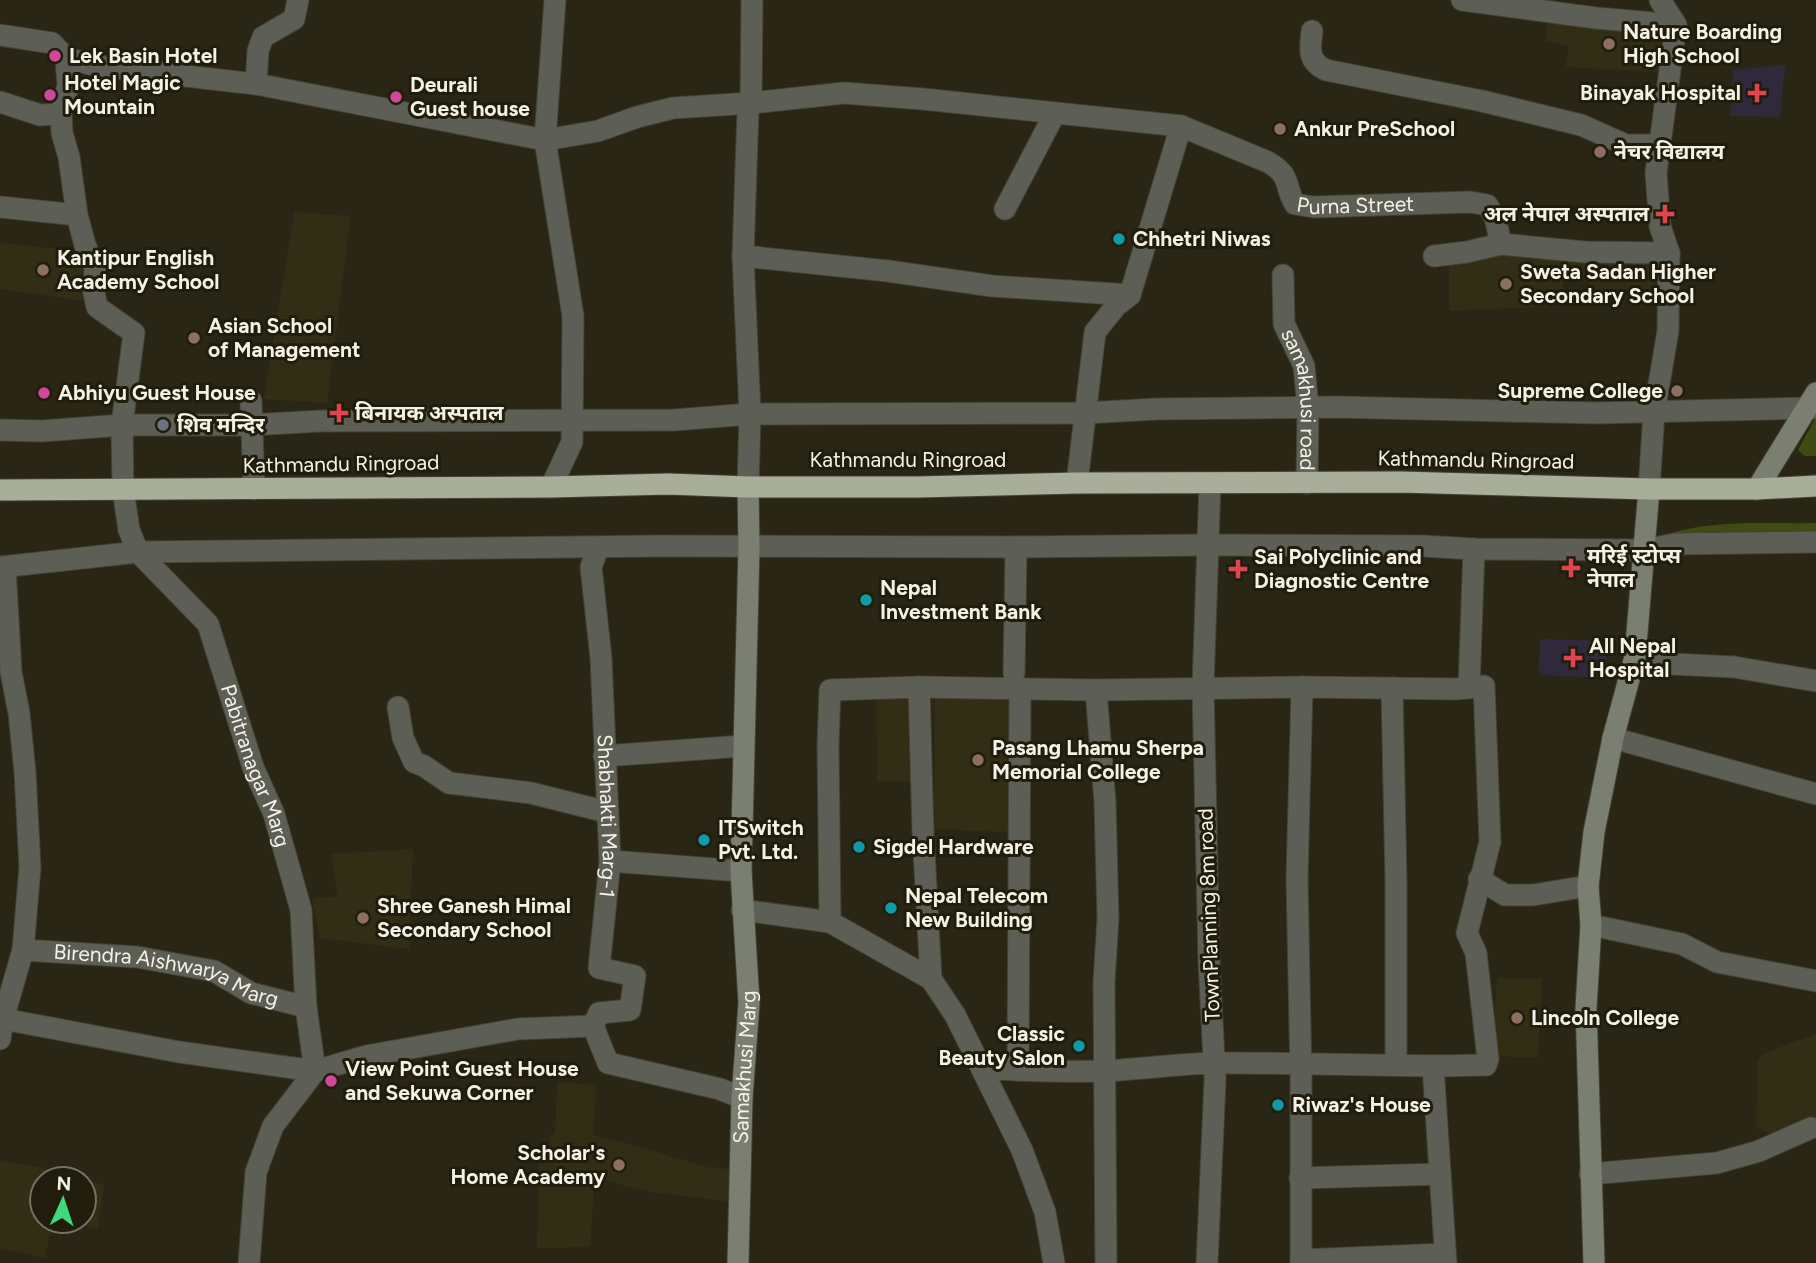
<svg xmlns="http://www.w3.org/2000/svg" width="1816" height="1263" font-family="Figtree,'Noto Sans Devanagari',sans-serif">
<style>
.built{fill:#322d15}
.medical{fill:#2f2a3b}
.green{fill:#3f4b12}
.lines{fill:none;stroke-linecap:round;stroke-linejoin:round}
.street-casing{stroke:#464333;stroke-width:23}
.secondary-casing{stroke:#464333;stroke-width:23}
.highway-casing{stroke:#464333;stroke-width:23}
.street{stroke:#5d5f57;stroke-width:21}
.secondary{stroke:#7b7f72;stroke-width:21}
.highway{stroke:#a8ae9a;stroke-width:21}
.education-dot{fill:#8d6e63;stroke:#211d0c;stroke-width:2.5}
.hotel-dot{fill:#d1479c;stroke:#211d0c;stroke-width:2.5}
.health-dot{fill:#e0444e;stroke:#211d0c;stroke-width:2.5}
.culture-dot{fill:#0f9aa8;stroke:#211d0c;stroke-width:2.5}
.worship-dot{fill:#6b7280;stroke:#211d0c;stroke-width:2.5}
.labels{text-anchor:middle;stroke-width:6;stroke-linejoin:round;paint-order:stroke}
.poi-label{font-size:21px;font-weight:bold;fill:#f4f2e7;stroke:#211d0c;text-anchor:start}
.street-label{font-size:21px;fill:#f4f2e7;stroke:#211d0c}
</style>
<rect width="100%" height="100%" fill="#2a2616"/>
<!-- built -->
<g class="built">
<path d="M1550,13L1661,29L1659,72L1566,67L1569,46L1545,41Z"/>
<path d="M294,212L351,216L327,403L264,399Z"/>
<path d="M0,243L82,251L91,302L0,289Z"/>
<path d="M1525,248L1665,255L1667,289L1590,290L1588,278L1564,279L1563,290L1540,307L1449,311V260Z"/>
<path d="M935,690L1022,691L1021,833L934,829Z"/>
<path d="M876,697H913L914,782H877Z"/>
<path d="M413,849L409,949L320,938L312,898L338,897L331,854Z"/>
<path d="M1497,978L1542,979L1538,1058L1491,1056Z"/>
<path d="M1816,1034V1122L1770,1134L1756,1127L1757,1064L1762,1054Z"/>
<path d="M557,1082L597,1085L593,1135L645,1148L705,1167L742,1170L741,1203L650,1192L598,1179L594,1188L590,1247L537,1248L539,1163L549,1160L551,1135L555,1133Z"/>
<path d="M0,1160L59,1171L83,1179H42V1221H52L45,1258L0,1248Z"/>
<path d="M84,1179L104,1186L98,1229L65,1221H84Z"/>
</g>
<!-- medical -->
<g class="medical">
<path d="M1785,65L1780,117L1730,116L1733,70Z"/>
<path d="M1540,639L1608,641L1605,678L1539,675Z"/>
</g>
<!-- green -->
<g class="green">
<path d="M1816,417V456H1805L1798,450Z"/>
<path d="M1816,523V531L1696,534L1671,539L1668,534C1714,519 1768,524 1816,523Z"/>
</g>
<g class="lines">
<defs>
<g id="street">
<path d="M1462,0L1596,18L1676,25"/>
<path d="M1312,31C1310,49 1307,61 1326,70L1482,101L1581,125L1626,145H1661"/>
<path d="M0,35L52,43L66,58L98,66L256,84L545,140L598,131L637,117L673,108L751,103L844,93L923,99L1181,126"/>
<path id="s1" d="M66,58L68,85L61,114L62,133L69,157L77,215L85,245L95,268L94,293L97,307L134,333L122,425L123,490L129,530L138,552L208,624L253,767L274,814L301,910L306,1007L315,1071L273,1126L256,1172L249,1263"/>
<path d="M256,84L258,51L263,37L294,19L298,0"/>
<path d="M0,102L40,115L61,114"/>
<path d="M0,207L77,215"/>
<path d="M1005,209L1055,113"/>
<path d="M743,256L888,271L992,286L1130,295"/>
<path d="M1434,256L1467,252L1501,244"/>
<path id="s2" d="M1283,275L1284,324L1304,366L1308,408L1307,483"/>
<path id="s3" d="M1130,295L1181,126L1268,162C1293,177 1283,184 1295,204L1314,207L1470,202L1487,205L1495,217L1501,244L1585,252L1669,253"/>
<path d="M251,401L254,489"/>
<path d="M0,430L42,431L122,425H250L321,421L674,420L750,414L1085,413L1157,409L1337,407L1596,413L1816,408"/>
<path d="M1077,483L1095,332L1116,306L1130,295"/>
<path d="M551,487L572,442L573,316L545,140L555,0"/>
<path d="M748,487L750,414L743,256L748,111L751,103L752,0"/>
<path d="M1649,489L1654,413L1668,331L1669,253L1660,226L1656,173L1676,25L1660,0"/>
<path id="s4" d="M598,548L591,567L601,658L610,861L599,968L635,976L630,1010L599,1013L593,1026L608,1063L720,1089L742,1098"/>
<path d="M0,567L138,552L659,546L1016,547L1207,545L1423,546L1474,549L1644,550L1675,544L1816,542"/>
<path d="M1635,657L1672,664L1734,667L1816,681"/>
<path d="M1014,673L1016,547"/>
<path d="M919,687L923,833L931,979"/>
<path d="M1392,688L1396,882V1065"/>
<path d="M1469,688L1474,549"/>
<path d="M1096,690L1105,802L1108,919L1104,982L1106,1263"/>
<path d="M398,707L403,738L414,762L424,766L449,783L531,793L607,812"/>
<path d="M1613,738L1816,794"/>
<path d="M604,756L743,746"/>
<path d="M610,861L741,871"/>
<path d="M1479,879L1505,895H1533L1588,886"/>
<path d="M742,910L830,922"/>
<path d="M1591,925L1682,944L1717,962L1816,981"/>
<path id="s5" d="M23,950L137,957L214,971L251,993L306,1007"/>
<path d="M3,1019L179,1052L315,1071L366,1056L518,1029L593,1026"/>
<path d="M0,1039L3,1019L23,950L30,867L25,772L19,713L11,672L5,567"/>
<path d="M1433,1066L1446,1263"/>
<path d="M983,1068C1024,1071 1065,1072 1106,1071C1142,1069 1177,1064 1213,1063C1304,1062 1395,1068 1486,1065L1488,1059L1476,953L1467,933L1490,842L1484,686L1456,689L1302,687L1096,690L919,687L830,690L828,744L830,922L931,979L955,1015L1022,1150L1045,1212L1054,1263"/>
<path d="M1018,1070L1020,689"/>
<path d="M1590,1174L1717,1163L1759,1151L1811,1128"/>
<path d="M1300,1178L1440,1174"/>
<path d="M1301,1260L1445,1254"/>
<path d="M1207,1263L1215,1080L1209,961L1203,687L1210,483"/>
<path d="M1301,1263V1077L1297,879L1302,687"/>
</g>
<g id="secondary">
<path d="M1757,489L1816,393"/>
<path id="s6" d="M738,1263L742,1098L749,1003L741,871L749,547L748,487"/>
<path d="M1594,1263L1586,1008L1591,925L1588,886L1594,832L1613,738L1635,657L1649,489"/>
</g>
<path id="highway" d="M0,490L551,487L668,484L748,487H918L1077,483L1400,482L1649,489H1757L1816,486"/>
</defs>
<!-- street casing -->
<use href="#street" class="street-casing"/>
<!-- secondary casing -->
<use href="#secondary" class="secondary-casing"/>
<!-- highway casing -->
<use href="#highway" class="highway-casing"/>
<!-- street -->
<use href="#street" class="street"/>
<!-- secondary -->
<use href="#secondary" class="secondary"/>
<!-- highway -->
<use href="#highway" class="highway"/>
</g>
<!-- markers -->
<g class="education-dot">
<circle cx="1609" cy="44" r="7"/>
<circle cx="1280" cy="129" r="7"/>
<circle cx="1600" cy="152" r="7"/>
<circle cx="43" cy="270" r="7"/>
<circle cx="1506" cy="284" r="7"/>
<circle cx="194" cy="338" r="7"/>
<circle cx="1677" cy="391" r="7"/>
<circle cx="978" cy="760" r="7"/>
<circle cx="363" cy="918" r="7"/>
<circle cx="1517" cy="1018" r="7"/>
<circle cx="619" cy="1165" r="7"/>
</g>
<g class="hotel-dot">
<circle cx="55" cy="56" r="7"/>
<circle cx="50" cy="95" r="7"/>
<circle cx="396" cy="97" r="7"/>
<circle cx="44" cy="393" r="7"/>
<circle cx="331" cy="1081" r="7"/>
</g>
<g class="health-dot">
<path d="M1753.5 82.5h7v7h7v7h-7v7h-7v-7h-7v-7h7z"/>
<path d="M1661.5 203.5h7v7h7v7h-7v7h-7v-7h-7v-7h7z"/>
<path d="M335.5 402.5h7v7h7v7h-7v7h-7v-7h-7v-7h7z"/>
<path d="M1567.5 557.5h7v7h7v7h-7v7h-7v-7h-7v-7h7z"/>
<path d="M1234.5 558.5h7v7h7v7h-7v7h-7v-7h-7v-7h7z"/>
<path d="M1569.5 647.5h7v7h7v7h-7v7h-7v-7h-7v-7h7z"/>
</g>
<g class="culture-dot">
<circle cx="1119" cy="239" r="7"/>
<circle cx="866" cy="600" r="7"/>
<circle cx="704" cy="840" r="7"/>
<circle cx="859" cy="847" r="7"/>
<circle cx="891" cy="908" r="7"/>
<circle cx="1079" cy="1046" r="7"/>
<circle cx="1278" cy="1105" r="7"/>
</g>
<circle class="worship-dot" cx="163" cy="425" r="7"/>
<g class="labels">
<!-- poi labels -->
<g class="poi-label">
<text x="1623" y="39">Nature Boarding<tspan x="1623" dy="24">High School</tspan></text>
<text x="69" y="63">Lek Basin Hotel</text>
<text x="64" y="90">Hotel Magic<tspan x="64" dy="24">Mountain</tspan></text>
<text x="410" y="92">Deurali<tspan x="410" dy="24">Guest house</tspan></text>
<text x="1741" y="100" text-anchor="end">Binayak Hospital</text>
<text x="1294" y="136">Ankur PreSchool</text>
<text x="1614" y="159">नेचर विद्यालय</text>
<text x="1649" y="221" text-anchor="end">अल नेपाल अस्पताल</text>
<text x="1133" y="246">Chhetri Niwas</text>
<text x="57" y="265">Kantipur English<tspan x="57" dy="24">Academy School</tspan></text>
<text x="1520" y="279">Sweta Sadan Higher<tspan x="1520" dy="24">Secondary School</tspan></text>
<text x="208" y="333">Asian School<tspan x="208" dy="24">of Management</tspan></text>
<text x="1663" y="398" text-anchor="end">Supreme College</text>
<text x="58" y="400">Abhiyu Guest House</text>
<text x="355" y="420">बिनायक अस्पताल</text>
<text x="177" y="432">शिव मन्दिर</text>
<text x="1587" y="563">मरिई स्टोप्स<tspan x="1587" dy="24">नेपाल</tspan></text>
<text x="1254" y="564">Sai Polyclinic and<tspan x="1254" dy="24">Diagnostic Centre</tspan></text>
<text x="880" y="595">Nepal<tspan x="880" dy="24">Investment Bank</tspan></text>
<text x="1589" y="653">All Nepal<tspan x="1589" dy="24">Hospital</tspan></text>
<text x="992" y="755">Pasang Lhamu Sherpa<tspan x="992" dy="24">Memorial College</tspan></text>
<text x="718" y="835">ITSwitch<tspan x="718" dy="24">Pvt. Ltd.</tspan></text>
<text x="873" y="854">Sigdel Hardware</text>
<text x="905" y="903">Nepal Telecom<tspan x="905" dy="24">New Building</tspan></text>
<text x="377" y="913">Shree Ganesh Himal<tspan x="377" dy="24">Secondary School</tspan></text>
<text x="1531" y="1025">Lincoln College</text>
<text x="1065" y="1041" text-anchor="end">Classic<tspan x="1065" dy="24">Beauty Salon</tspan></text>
<text x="345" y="1076">View Point Guest House<tspan x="345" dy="24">and Sekuwa Corner</tspan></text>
<text x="1292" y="1112">Riwaz's House</text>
<text x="605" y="1160" text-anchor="end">Scholar's<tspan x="605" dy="24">Home Academy</tspan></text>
</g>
<!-- street labels -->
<g class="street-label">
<text dy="7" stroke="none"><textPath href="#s3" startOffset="383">Purna Street</textPath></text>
<text dy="7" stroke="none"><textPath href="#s2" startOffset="128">samakhusi road</textPath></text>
<text x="908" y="467">Kathmandu Ringroad</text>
<text transform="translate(1476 460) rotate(1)" y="7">Kathmandu Ringroad</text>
<text transform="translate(341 464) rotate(-1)" y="7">Kathmandu Ringroad</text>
<text dy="7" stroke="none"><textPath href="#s1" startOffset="772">Pabitranagar Marg</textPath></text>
<text dy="7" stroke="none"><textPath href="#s4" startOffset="270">Shabhakti Marg-1</textPath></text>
<text transform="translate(1209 915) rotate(-92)" y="7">TownPlanning 8m road</text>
<text dy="7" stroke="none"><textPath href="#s5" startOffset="147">Birendra Aishwarya Marg</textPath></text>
<text dy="7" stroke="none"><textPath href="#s6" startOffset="196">Samakhusi Marg</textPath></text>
</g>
</g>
<!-- north arrow -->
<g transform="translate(63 1200) rotate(3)"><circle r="33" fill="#211d0c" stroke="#757264" stroke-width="2"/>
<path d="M0-5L12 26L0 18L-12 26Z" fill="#41d77c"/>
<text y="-10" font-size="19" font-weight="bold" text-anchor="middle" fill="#f4f2e7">N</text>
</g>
</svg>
